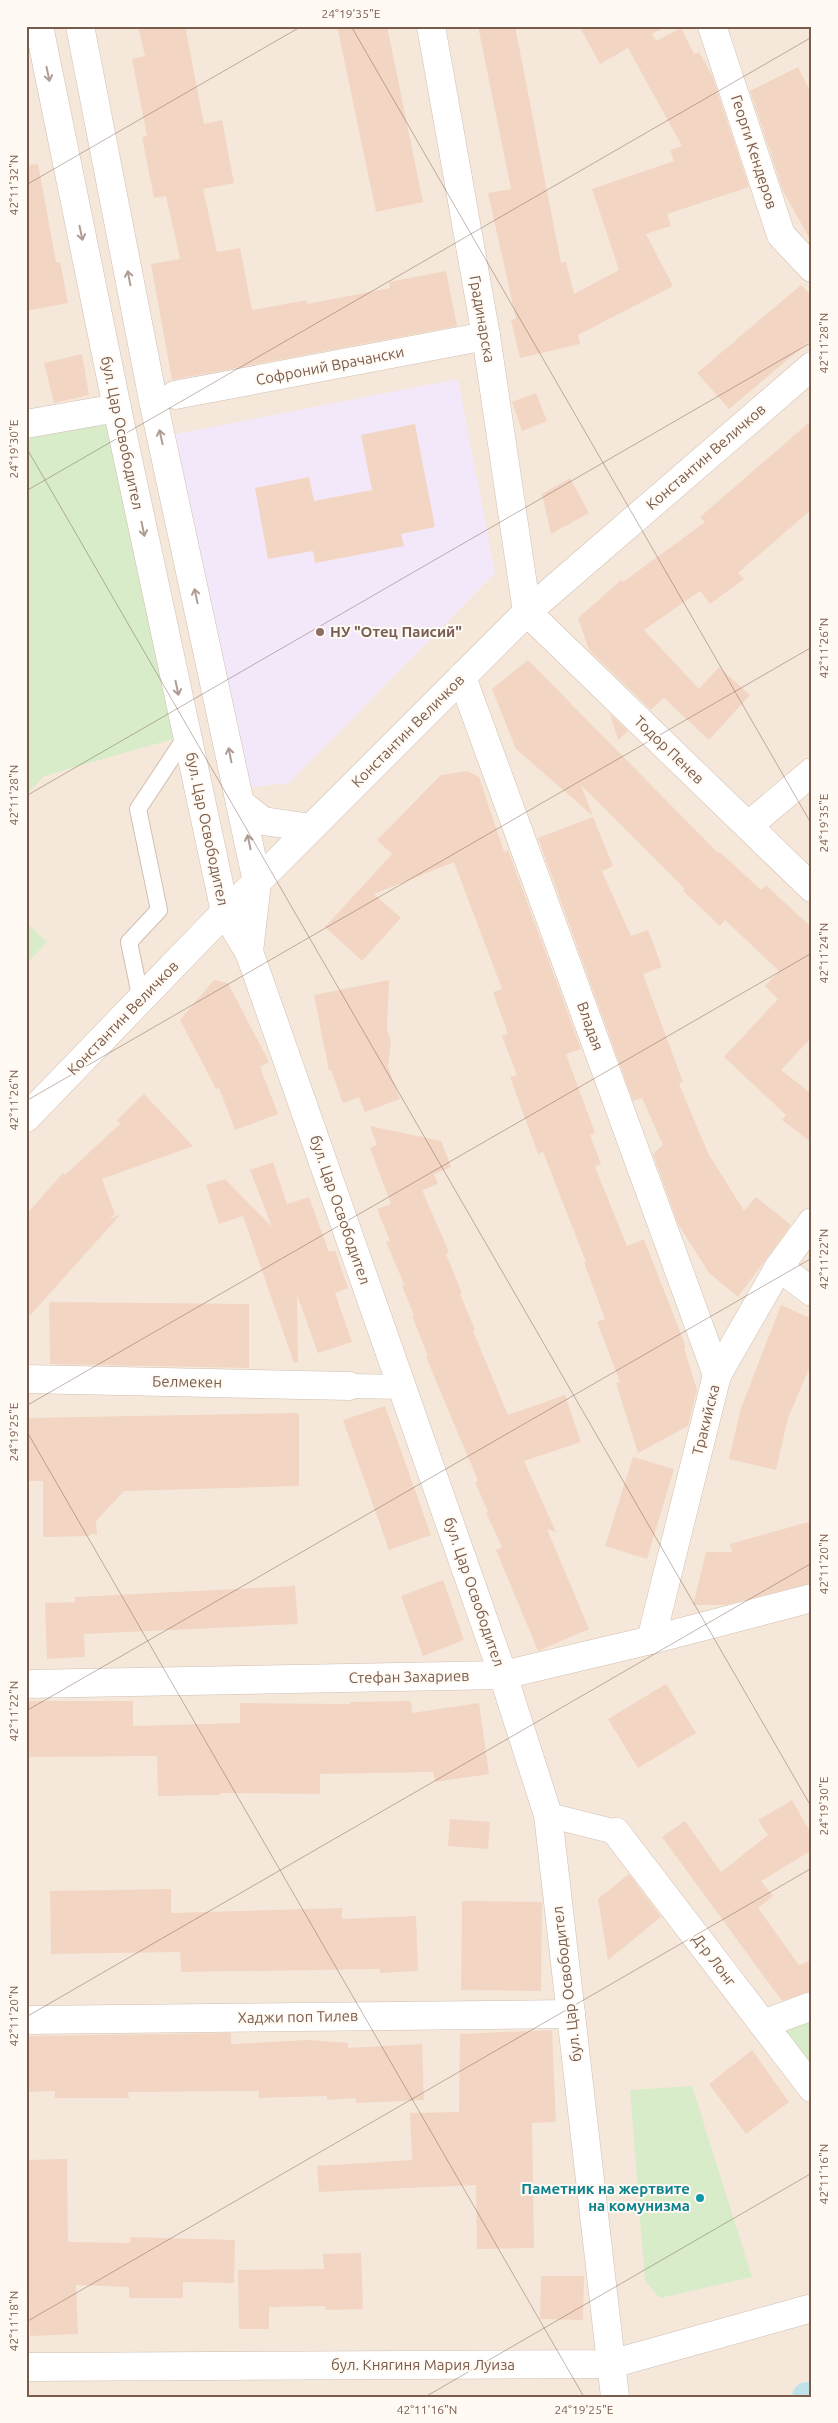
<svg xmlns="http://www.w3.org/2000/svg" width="838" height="2423" font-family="Ubuntu,sans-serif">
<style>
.residential{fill:#f5e8da}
.education{fill:#f3e8fa}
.green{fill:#d8ecc9}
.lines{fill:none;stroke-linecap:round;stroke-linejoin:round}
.canal{stroke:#bfe3e8;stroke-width:30}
.building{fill:#f3d5c3}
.service-casing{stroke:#d1beb0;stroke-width:18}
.pedestrian-casing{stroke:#d1beb0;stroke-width:25}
.minor-casing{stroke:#d1beb0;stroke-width:29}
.tertiary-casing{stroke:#d1beb0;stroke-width:29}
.service{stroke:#fff;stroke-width:16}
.pedestrian{stroke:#fff;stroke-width:24}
.minor{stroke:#fff;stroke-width:28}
.tertiary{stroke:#fff;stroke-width:28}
.oneway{stroke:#af9d94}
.ticks{fill:none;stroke:#7a5c4d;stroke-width:1;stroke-opacity:0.45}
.education-dot{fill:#8d6e63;stroke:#fffaf3;stroke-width:2}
.culture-dot{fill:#0f9aa8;stroke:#fffaf3;stroke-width:2}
.labels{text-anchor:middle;stroke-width:4;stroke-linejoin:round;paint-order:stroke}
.street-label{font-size:15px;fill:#7a5c4d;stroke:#fffaf3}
.education-label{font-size:15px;font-weight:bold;fill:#785e54;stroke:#fffaf3;text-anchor:start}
.culture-label{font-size:15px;font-weight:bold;fill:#0d838f;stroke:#fffaf3;text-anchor:end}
.neatline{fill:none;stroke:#7a5c4d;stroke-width:2}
.ticks-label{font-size:12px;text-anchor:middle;fill:#7a5c4d}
</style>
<rect width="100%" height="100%" fill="#fdf6ec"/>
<!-- residential -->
<rect class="residential" x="26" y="26" width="786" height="2371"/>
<!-- education -->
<path class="education" d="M458,379L495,573L289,783L237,789L161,437Z"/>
<!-- green -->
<g class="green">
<path d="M117,408L187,735L44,776L26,795V424Z"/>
<path d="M26,922L47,942L26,964Z"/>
<path d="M812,2006V2088L763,2024Z"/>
<path d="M692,2086L752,2277L660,2298L645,2281L630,2090Z"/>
</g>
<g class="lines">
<!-- canal -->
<path class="canal" d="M807,2397H812"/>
</g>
<!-- building -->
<g class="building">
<path d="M138,26H185L204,124L222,120L234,183L203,189L217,252L240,248L252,310L307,300V304L390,288L389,282L446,271L457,326L172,380L151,264L180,259L166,196L154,198L142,137L147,136L132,59L145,56Z"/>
<path d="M337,26H387L423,202L376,212Z"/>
<path d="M478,26H515L561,263L566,262L574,294L619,270L592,189L674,161L670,150L682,146L628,48L600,64L579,26H667L652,34L656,41L681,28L694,54L699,52L712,75L749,187L667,214L671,226L646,234L673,286L578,335L580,344L520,358L511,320L516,319L488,193L511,189Z"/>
<path d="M798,67L812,95V243L783,191L750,91Z"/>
<path d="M38,164L56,262H60L68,303L26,311V165Z"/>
<path d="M801,285L812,297V339L729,409L697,373Z"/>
<path d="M82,354L89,395L54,403L44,363Z"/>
<path d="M536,393L547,421L522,431L512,402Z"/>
<path d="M812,420V509L738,573L744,579L710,604L700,591L644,630L699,689L719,667L750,695L709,740L664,698L651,710L589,650L578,618L621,580L623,582L705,522L700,517Z"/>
<path d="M415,424L435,527L401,534L404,546L315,563L313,551L268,559L255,488L309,477L314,501L372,490L361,435Z"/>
<path d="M570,478L589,513L551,534L542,494Z"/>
<path d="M528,660L718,853L720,852L761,890L766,885L812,928V1037L781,1070L812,1094V1143L782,1120L786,1115L724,1057L778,999L765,986L779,971L725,920L720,926L683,891L685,889L581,785L593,816L516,749L492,689Z"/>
<path d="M610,714L628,731L618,740Z"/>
<path d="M467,771L479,777L504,852L508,850L581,1049L566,1054L595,1133L590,1135L601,1164L595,1167L627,1246L644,1239L686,1347L684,1348L697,1390L688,1426L638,1453L616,1383L620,1382L597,1322L605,1319L584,1263L586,1262L543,1152L538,1154L510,1077L517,1075L502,1036L508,1034L493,992L502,989L454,862L374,894L401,918L362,961L325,927L392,854L377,840L441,775Z"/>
<path d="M593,817L613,866L602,871L631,936L648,930L662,967L643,974L683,1082L679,1084L708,1153L744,1211L756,1197L791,1225L738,1297L709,1273L678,1224L653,1154L663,1145L642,1098L633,1101L538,838Z"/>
<path d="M214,980L228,983L269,1062L260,1067L278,1114L235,1130L219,1088L216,1089L180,1020Z"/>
<path d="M389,980L387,1030L391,1041L388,1067L400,1099L365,1112L359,1097L343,1103L331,1070L329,1071L314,995Z"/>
<path d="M144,1094L193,1146L102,1179L115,1214L109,1219L120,1215L26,1320V1215L63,1173L65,1175L120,1124L117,1120Z"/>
<path d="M370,1126L441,1141L451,1167L434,1174L438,1184L422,1190L449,1252L446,1254L462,1293L460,1294L475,1330L473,1331L508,1415L565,1395L581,1442L524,1461L556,1532L547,1529L589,1629L538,1651L496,1550L502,1547L486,1513L488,1512L475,1482L478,1481L426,1357L428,1356L412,1316L414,1315L402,1286L404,1284L386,1242L390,1241L377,1209L391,1204L370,1148L377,1145Z"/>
<path d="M273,1162L287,1204L309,1197L329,1252L335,1250L348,1288L335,1293L352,1342L318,1353L297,1295L298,1362L294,1363L243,1216L219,1224L206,1185L225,1179L272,1227L250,1170Z"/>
<path d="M49,1302L249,1304V1368L50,1364Z"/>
<path d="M781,1305L812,1319V1362L788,1418L776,1470L729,1459L741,1408Z"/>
<path d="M385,1406L431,1535L389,1550L343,1420Z"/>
<path d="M299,1413V1486L124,1491L96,1521L97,1534H90V1536L43,1537V1481H26V1418Z"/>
<path d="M633,1457L674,1469L647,1559L605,1546Z"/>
<path d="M812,1521V1583L725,1605H693L706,1552H732L730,1544Z"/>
<path d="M443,1580L464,1640L423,1656L401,1596Z"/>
<path d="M295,1586L298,1624L84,1634L85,1657L47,1659L45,1603L75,1602V1597Z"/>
<path d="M666,1684L696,1733L638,1768L608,1719Z"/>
<path d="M26,1701H133V1726L240,1723V1703L350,1704V1702L411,1701L412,1713L479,1703L489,1774L435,1782L433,1772L320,1774V1794L220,1793V1795L158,1796L157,1756L26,1757Z"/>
<path d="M792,1800L812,1835V1850L761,1881L773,1896L758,1908L799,1965L812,1960V1991L782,2001L662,1837L685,1821L721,1872L768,1835L758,1820Z"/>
<path d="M450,1819L490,1822L488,1849L448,1846Z"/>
<path d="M629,1874L661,1917L608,1960L598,1899Z"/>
<path d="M171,1889V1913L342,1908V1919L416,1916L418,1971L380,1973V1969L181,1972L180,1952L51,1954L50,1891Z"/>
<path d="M462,1901L542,1902L541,1991L461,1990Z"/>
<path d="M552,2030L556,2122L532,2123L534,2248L477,2249L476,2185L319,2192L317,2166L412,2160L410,2113L459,2112L460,2034Z"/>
<path d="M231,2033V2044L308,2040L348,2043V2048L422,2044L424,2100L356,2103V2098L327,2100V2096L259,2098V2091L128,2092L129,2098H55V2091L26,2092V2036Z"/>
<path d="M752,2050L789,2102L746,2134L709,2084Z"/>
<path d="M67,2159L68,2242L130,2243V2237L235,2240L234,2283L183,2282V2298H129V2287L76,2285L78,2334L30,2336L26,2160Z"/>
<path d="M361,2253L363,2309L325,2310V2306L269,2307V2329H239L238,2270L324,2269L323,2254Z"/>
<path d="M541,2276H584L583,2320L540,2319Z"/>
</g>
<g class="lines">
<defs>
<path id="service" d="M141,1000L129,942L159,910L138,809L187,735"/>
<g id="pedestrian">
<path d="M349,1386L403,1387"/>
<path d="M548,1815L616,1832"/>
</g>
<g id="minor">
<path d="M431,26L486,336L527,612L812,888"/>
<path d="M712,26L781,235L812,268"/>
<path d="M175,395L486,336"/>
<path d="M26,424L117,408"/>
<path d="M462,677L717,1375"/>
<path d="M240,803L263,821L311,828"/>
<path d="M748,826L812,772"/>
<path d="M26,1118L225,912L257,882L527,612L812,366"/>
<path d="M779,1267L812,1292"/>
<path d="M26,1379L349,1386"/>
<path d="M651,1640L717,1375L779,1267L812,1222"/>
<path d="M26,1684L503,1675L651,1640L812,1598"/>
<path d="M616,1832L812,2088"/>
<path d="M26,2020L571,2014"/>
<path d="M763,2024L812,2006"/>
</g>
<g id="tertiary">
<path d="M39,26L117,408L225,912L249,952L257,974L503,1675L548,1815L615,2397"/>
<path d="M80,26L153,400L257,882L249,952"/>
<path d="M26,2367L611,2364L812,2308"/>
</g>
</defs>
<!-- service casing -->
<use href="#service" class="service-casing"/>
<!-- pedestrian casing -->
<use href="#pedestrian" class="pedestrian-casing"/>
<!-- minor casing -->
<use href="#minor" class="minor-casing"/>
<!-- tertiary casing -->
<use href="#tertiary" class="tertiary-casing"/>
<!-- service -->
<use href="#service" class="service"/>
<!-- pedestrian -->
<use href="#pedestrian" class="pedestrian"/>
<!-- minor -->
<use href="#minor" class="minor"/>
<!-- tertiary -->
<use href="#tertiary" class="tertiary"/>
</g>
<!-- one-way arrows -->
<defs><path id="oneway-shaft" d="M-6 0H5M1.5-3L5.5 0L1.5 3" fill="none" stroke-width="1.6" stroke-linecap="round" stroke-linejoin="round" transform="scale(1.25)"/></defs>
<g class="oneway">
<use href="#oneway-shaft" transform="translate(48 74) rotate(78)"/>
<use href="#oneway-shaft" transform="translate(81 233) rotate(78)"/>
<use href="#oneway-shaft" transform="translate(129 278) rotate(-101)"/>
<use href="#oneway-shaft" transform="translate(161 437) rotate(-102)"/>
<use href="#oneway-shaft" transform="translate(143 529) rotate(78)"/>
<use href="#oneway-shaft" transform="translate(196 596) rotate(-102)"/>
<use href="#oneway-shaft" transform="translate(177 688) rotate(78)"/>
<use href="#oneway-shaft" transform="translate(230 755) rotate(-101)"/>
<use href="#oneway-shaft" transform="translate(249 842) rotate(-102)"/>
</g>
<!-- ticks -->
<path class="ticks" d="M351,26L812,825M26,185L302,26M26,447L812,1808M26,491L812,37M26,796L812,342M26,1101L812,647M26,1406L812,953M26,1430L584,2397M26,1711L812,1258M26,2017L812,1563M26,2322L812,1868M425,2397L812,2173"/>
<!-- markers -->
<circle class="education-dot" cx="320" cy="632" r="5"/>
<circle class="culture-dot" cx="700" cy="2198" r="5"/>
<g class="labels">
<!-- street labels -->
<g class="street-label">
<text transform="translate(754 152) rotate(72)" y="5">Георги Кендеров</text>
<text transform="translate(482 319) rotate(80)" y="5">Градинарска</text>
<text transform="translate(330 366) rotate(-11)" y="5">Софроний Врачански</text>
<text transform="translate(122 433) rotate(78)" y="5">бул. Цар Освободител</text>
<text transform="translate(706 457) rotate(-41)" y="5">Константин Величков</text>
<text transform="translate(408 731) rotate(-45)" y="5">Константин Величков</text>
<text transform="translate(669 750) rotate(44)" y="5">Тодор Пенев</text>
<text transform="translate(207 829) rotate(78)" y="5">бул. Цар Освободител</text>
<text transform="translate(123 1018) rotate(-46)" y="5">Константин Величков</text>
<text transform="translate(590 1026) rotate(70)" y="5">Владая</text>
<text transform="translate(340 1210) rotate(71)" y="5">бул. Цар Освободител</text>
<text transform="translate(187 1382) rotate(1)" y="5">Белмекен</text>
<text transform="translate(706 1420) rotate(-76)" y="5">Тракийска</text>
<text transform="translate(474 1592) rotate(71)" y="5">бул. Цар Освободител</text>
<text transform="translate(409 1677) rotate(-1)" y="5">Стефан Захариев</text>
<text transform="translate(714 1960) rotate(53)" y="5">Д-р Лонг</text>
<text transform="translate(567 1984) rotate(-97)" y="5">бул. Цар Освободител</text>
<text transform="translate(298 2017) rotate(-1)" y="5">Хаджи поп Тилев</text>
<text x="423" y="2370">бул. Княгиня Мария Луиза</text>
</g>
<!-- education labels -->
<g class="education-label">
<text x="330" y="637">НУ "Отец Паисий"</text>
</g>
<!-- culture labels -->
<g class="culture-label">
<text x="690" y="2194">Паметник на жертвите<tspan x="690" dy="17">на комунизма</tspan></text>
</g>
</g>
<!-- border -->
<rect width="838" height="2423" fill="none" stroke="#fffaf3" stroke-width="55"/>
<rect x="28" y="28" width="782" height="2368" class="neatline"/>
<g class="ticks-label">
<text x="351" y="18">24°19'35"E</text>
<text transform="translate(14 185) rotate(-90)" y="4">42°11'32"N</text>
<text transform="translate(824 343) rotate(-90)" y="4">42°11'28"N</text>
<text transform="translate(14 449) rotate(-90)" y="4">24°19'30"E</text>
<text transform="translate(824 648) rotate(-90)" y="4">42°11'26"N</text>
<text transform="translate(14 795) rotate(-90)" y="4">42°11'28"N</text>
<text transform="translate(824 823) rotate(-90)" y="4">24°19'35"E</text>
<text transform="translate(824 953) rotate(-90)" y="4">42°11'24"N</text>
<text transform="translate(14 1100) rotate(-90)" y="4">42°11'26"N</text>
<text transform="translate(824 1259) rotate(-90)" y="4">42°11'22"N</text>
<text transform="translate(14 1432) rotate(-90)" y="4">24°19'25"E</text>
<text transform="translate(824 1564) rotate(-90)" y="4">42°11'20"N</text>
<text transform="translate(14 1711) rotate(-90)" y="4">42°11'22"N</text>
<text transform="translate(824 1806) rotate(-90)" y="4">24°19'30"E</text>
<text transform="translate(14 2016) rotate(-90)" y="4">42°11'20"N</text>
<text transform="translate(824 2174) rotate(-90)" y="4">42°11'16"N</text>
<text transform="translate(14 2321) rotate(-90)" y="4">42°11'18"N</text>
<text x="427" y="2414">42°11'16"N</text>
<text x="584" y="2414">24°19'25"E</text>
</g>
</svg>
